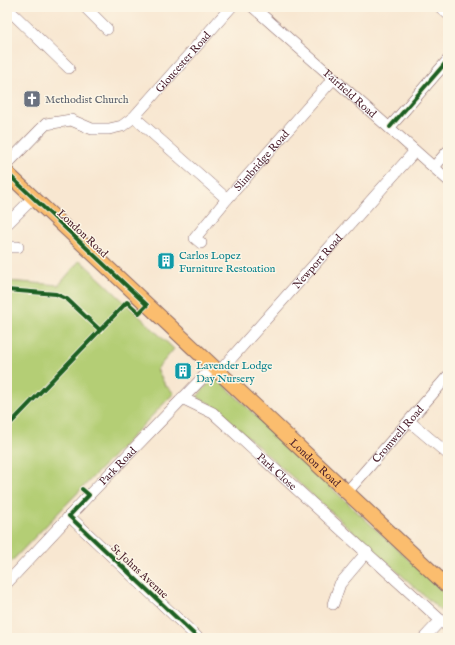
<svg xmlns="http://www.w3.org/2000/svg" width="455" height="645" font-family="'IM FELL English',serif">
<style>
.green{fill:#b4ce74;stroke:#7f7650}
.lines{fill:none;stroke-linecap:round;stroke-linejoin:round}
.minor-casing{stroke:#876565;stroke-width:12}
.major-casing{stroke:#876565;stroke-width:16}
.minor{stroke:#fff;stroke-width:11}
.major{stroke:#fbbd6e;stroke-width:14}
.cycleway-casing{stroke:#fcf5e5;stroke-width:6}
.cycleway{stroke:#1b5e20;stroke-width:4}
.labels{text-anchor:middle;stroke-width:3;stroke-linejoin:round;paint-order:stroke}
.street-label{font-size:11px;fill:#4a1f2b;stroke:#fcf5e5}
.worship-label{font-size:11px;fill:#5b616d;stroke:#fcf5e5;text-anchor:start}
.culture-label{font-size:11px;fill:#0d838f;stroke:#fcf5e5;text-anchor:start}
</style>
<rect width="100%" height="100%" fill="#fcf5e5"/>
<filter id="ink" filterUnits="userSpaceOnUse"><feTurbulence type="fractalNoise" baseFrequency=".025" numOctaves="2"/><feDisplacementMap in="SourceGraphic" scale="8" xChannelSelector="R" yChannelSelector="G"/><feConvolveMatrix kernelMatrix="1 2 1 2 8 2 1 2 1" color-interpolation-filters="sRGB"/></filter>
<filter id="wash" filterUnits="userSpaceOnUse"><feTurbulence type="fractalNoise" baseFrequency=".012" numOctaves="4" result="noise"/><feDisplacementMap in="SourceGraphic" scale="16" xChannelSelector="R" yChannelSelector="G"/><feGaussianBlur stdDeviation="0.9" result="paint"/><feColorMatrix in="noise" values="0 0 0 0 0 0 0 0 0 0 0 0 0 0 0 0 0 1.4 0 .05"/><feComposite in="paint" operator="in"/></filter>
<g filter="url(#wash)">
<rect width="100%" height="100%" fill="#f8e7d1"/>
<!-- green -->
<g class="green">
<path d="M80,260L174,349L157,369L165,385L174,393L7,566V281L59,285Z"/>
<path d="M215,376L298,457L448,596V617L211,404L197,397Z"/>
</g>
</g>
<g filter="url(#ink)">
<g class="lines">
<defs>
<g id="minor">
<path d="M85,7L107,29"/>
<path id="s1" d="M253,7L448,180"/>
<path d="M440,7L448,14"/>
<path d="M10,11L69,68"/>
<path d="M134,117L227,199"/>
<path d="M390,127L448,60"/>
<path id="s2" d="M7,164L46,124L71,120L92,129H109L122,126L134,117L231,7"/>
<path d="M434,167L448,151"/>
<path d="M7,224L33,198"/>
<path id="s3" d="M201,243L195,238L227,199L333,79"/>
<path d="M7,247H18"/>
<path id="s4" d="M219,372L415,151"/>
<path id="s5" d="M182,398L213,413L448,627"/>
<path d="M409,421L448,454"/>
<path id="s6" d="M347,492L448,376"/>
<path d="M69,516L198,638"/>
<path id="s7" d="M7,583L89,495L213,367"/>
<path d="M333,604L340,584L367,552"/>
<path d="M424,638L441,620"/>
</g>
<g id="major">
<path id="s8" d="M7,173L448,587"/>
</g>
</defs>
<!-- minor casing -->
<use href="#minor" class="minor-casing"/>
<!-- major casing -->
<use href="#major" class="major-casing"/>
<!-- minor -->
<use href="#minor" class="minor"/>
<!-- major -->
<use href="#major" class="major"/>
<defs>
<g id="cycleway">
<path d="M390,127L448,60"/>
<path d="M7,173L147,305L139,313L127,302L7,427"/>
<path d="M7,290L56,294L67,299L100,330"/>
<path d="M82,489L89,495L69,516L198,638"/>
</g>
</defs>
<!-- cycleway casing -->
<use href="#cycleway" class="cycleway-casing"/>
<!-- cycleway -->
<use href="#cycleway" class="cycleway"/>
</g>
</g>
<!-- icons -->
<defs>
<symbol id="church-square" viewBox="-11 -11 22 22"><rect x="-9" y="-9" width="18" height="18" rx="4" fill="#6b7280" stroke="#fcf5e5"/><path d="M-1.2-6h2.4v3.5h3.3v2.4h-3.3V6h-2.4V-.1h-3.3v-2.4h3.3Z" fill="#fff"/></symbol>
<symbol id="building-square" viewBox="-11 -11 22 22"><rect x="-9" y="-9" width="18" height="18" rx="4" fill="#0f9aa8" stroke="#fcf5e5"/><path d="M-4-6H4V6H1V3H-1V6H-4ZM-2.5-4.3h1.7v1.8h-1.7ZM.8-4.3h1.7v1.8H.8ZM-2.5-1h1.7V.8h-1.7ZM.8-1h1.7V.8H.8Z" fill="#fff"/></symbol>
</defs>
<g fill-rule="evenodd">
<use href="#church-square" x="22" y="89" width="20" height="20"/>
<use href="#building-square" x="156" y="251" width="20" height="20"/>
<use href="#building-square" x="173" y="361" width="20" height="20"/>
</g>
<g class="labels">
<!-- street labels -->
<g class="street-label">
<text dy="4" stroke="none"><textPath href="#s2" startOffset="223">Gloucester Road</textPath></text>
<text dy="4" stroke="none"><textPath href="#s1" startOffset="130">Fairfield Road</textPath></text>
<text dy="4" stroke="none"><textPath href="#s3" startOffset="110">Slimbridge Road</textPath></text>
<text transform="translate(83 233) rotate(43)" y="4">London Road</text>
<text dy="4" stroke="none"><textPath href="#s4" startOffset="148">Newport Road</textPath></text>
<text dy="4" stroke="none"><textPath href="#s6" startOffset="77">Cromwell Road</textPath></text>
<text dy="4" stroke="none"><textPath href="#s8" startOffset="423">London Road</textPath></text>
<text dy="4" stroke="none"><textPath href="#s7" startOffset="161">Park Road</textPath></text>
<text dy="4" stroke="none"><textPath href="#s5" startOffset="121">Park Close</textPath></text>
<text transform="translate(140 571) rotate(43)" y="4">St Johns Avenue</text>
</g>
<!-- worship labels -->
<g class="worship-label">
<text x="45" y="103">Methodist Church</text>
</g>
<!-- culture labels -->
<g class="culture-label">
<text x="179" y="259">Carlos Lopez<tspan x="179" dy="13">Furniture Restoation</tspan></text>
<text x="196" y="369">Lavender Lodge<tspan x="196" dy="13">Day Nursery</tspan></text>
</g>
</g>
<!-- margin -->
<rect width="455" height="645" fill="none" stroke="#fcf5e5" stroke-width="24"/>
</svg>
